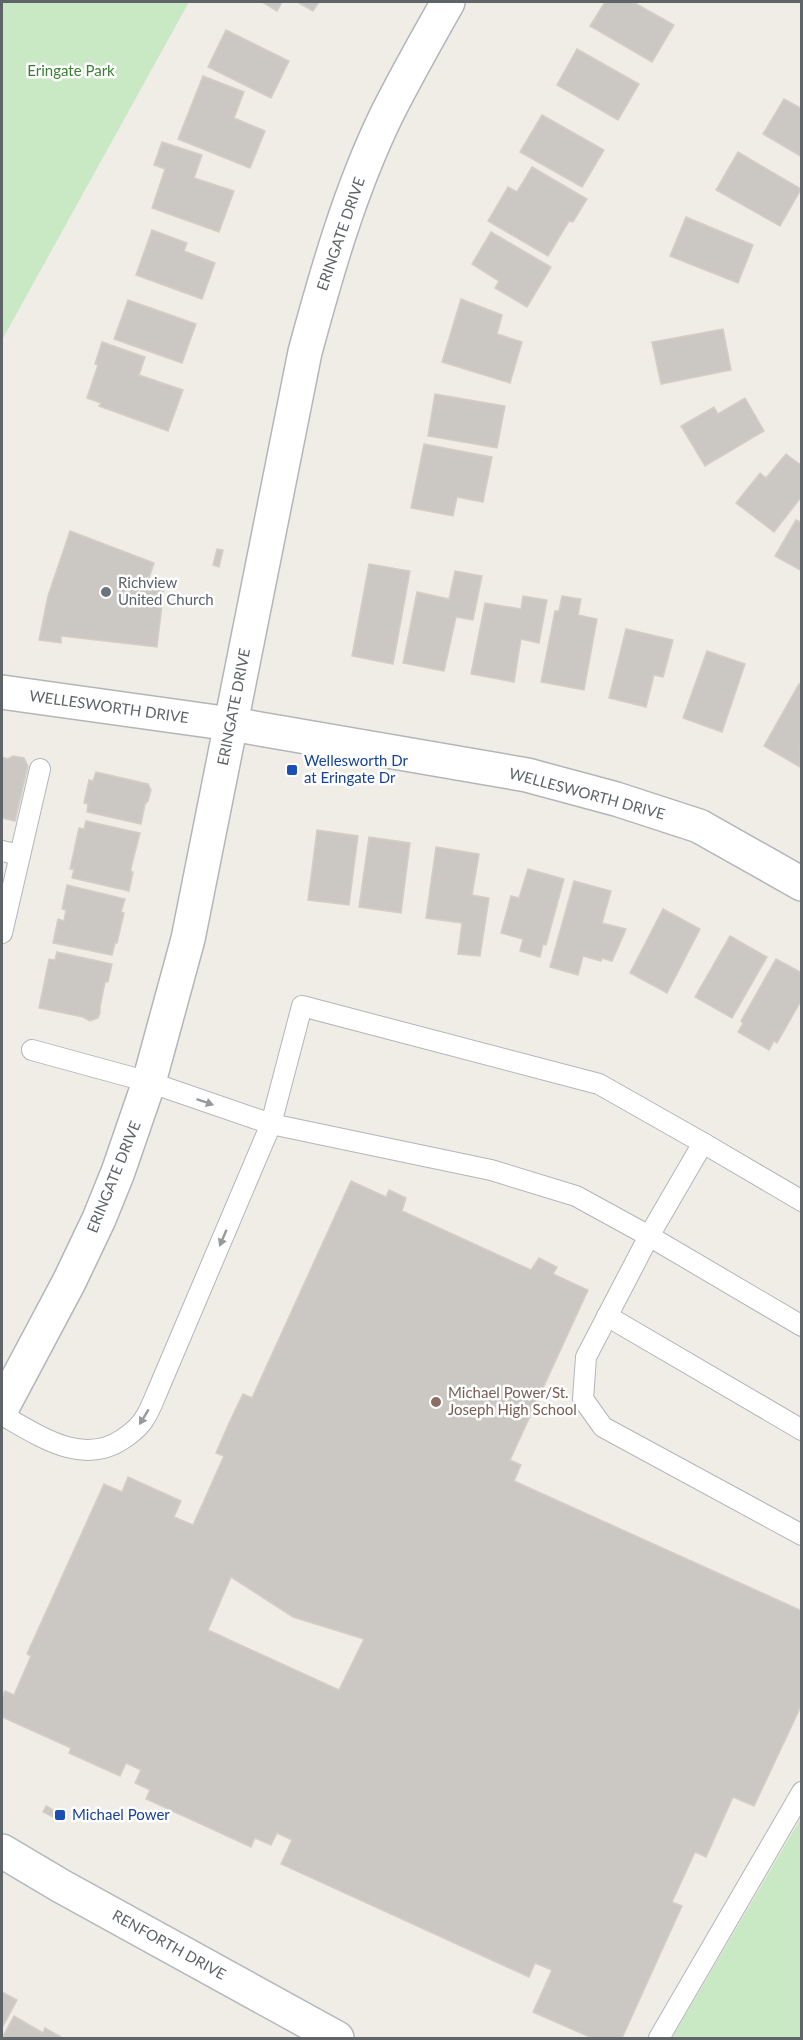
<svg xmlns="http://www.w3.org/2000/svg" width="803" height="2040" font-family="Lato,sans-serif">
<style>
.green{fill:#c9e8c4}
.building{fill:#cbc8c3;stroke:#d5cec5;stroke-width:1.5;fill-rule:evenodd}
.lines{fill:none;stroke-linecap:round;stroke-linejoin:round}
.service-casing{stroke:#b2b6b9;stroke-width:22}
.minor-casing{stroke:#b2b6b9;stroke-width:36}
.tertiary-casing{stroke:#b2b6b9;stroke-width:36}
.secondary-casing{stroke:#b3b8bb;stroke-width:36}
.service{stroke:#fff;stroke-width:20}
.minor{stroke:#fff;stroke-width:33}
.tertiary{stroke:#fff;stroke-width:33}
.secondary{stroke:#fff;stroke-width:33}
.oneway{fill:#969a9c}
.worship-dot{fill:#6b7280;stroke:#fff;stroke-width:2}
.transit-dot{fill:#1a4fb4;stroke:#fff;stroke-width:2}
.education-dot{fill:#8d6e63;stroke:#fff;stroke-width:2}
.labels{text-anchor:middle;stroke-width:5;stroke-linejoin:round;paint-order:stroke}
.park-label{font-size:15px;fill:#3b8134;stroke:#fff}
.street-label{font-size:15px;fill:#5e6467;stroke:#fff}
.worship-label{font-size:15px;fill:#5b616d;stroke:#fff;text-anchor:start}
.transit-label{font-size:15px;fill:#164399;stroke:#fff;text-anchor:start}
.education-label{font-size:15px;fill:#785e54;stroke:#fff;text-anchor:start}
</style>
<rect width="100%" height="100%" fill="#f0ede7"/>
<!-- green -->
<g class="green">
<path d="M2,2H189L2,340Z"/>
<path d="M801,1818V2038H672Z"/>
</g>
<!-- building -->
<g class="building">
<path d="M262,2H282L277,11Z"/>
<path d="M297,2H319L313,11Z"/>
<path d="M605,2H633L674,25L652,62L590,26Z"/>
<path d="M226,30L289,61L271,98L208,67Z"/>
<path d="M577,49L639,84L618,120L557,85Z"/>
<path d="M203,76L244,92L234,118L265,131L250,168L178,139Z"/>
<path d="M784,99L802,109V157L763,134Z"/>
<path d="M542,115L604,150L582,187L520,152Z"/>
<path d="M162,142L202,155L194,178L234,191L219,232L152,208L165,169L154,165Z"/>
<path d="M738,152L801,189L780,226L716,190Z"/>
<path d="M532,167L587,199L573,222L569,221L548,256L488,221L508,187L517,192Z"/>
<path d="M686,217L753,245L738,283L670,256Z"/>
<path d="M152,230L187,243L184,251L215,263L202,299L136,275Z"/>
<path d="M491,232L551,267L527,307L495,288L499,281L472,264Z"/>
<path d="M461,299L502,315L497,334L522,342L510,383L442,362Z"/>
<path d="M128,300L196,324L182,363L114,339Z"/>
<path d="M723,329L731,370L661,384L652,342Z"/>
<path d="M102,342L145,357L139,375L183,390L168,431L99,406L101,403L87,398L98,365L95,364Z"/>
<path d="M435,394L505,406L497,448L428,436Z"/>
<path d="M745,398L764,431L705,466L681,426L714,407L718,414Z"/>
<path d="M424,444L492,457L483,502L457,497L453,516L411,508Z"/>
<path d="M786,454L802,466V496L774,532L736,503L760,473L766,478Z"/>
<path d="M796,520L802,523V571L775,556Z"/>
<path d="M70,531L154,563L148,581L164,588L157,647L61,636V643L39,640L48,596Z"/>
<path d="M217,549L223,550L219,567L213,565Z"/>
<path d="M369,564L410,571L393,664L352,656Z"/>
<path d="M455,571L482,576L473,620L456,617L444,671L403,663L417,592L449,599Z"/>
<path d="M523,596L547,600L539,643L521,639L514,682L471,674L485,603L521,609Z"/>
<path d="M562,596L581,599L578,615L597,619L584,690L541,682L555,611H559Z"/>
<path d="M626,629L673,640L663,677L654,675L646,707L609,698Z"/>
<path d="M707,651L745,664L722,732L683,718Z"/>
<path d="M799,684L802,685L800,767L764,746Z"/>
<path d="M13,756L24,758L28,766L15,821L2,818V757L8,759Z"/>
<path d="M96,772L148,784L151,790L148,801L145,804L141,824L87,812L88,804L84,803L89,780L93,781Z"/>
<path d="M86,821L140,833L131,868V872H133L129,891L72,878L74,869H70L79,828L84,829Z"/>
<path d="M317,830L358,836L349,905L308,900Z"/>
<path d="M369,837L410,843L401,913L359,907Z"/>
<path d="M436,847L479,854L472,895L489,898L480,956L458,954L462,923L426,918Z"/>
<path d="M528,869L564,879L546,945L543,944L540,957L520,951L523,939L501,933L511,896L519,898Z"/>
<path d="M574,881L611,891L602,923L626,929L612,961L602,958L601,961L583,956L578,975L550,967Z"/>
<path d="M67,885L125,899L121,912L124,913L117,943H115L112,955L53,943L58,919L64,921L66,910L62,909Z"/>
<path d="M663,909L700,929L667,993L630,973Z"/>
<path d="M730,936L767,957L732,1018L695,997Z"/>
<path d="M57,952L112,964L108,982H105L100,1007V1013L98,1018L90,1021L83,1017L39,1008L49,959L55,960Z"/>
<path d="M776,959L802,973V999L777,1043L774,1041L769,1050L738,1032L743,1023L741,1021Z"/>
<path d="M351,1181L386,1197L389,1190L406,1198L402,1211L531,1270L539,1258L557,1267L553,1274L588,1290L510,1460L521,1465L514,1481L802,1611V1704L754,1806L733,1797L706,1857L695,1852L672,1902L682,1906L622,2038H592L533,2012L552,1970L535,1963L529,1977L281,1864L292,1840L277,1833L271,1845L255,1838L251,1847L146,1799L150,1790L135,1783L141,1770L126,1763L120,1776L69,1753L71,1748L2,1717V1698L5,1691L14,1695L31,1656L27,1654L104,1484L122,1492L128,1477L181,1501L174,1517L193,1525L224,1456L216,1453L229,1423L243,1394L252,1398ZM231,1577L293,1617L364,1639L339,1690L208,1630Z"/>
<path d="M46,1806L60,1814L57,1819L43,1812Z"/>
<path d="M2,1992L17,2000L2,2028Z"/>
<path d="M14,2016L43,2033L45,2028L63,2038H2Z"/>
</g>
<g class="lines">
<defs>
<g id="service">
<path d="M2,851L20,855"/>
<path d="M2,933L40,769"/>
<path d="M302,1006L599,1084L703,1143L649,1236L576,1196L491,1170L271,1124Z"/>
<path d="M703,1143L802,1201"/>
<path d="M607,1316L802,1430"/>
<path d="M802,1326L649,1236L586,1357L583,1399L603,1427L802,1535"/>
<path d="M2,1415C38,1435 82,1467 123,1439C132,1433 141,1426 146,1416C151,1408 154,1399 158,1390L271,1124L149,1082L32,1050"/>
<path d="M659,2038L802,1792"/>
</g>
<path id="minor" d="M2,692L231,724"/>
<g id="tertiary">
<path d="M231,724L527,775L616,799L699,826L802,884"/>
<path d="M2,1408L69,1282L99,1219L118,1172L149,1082L188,939L305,352C327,271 350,190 387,114C406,76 427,39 448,2"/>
</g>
<path id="secondary" d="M2,1851L61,1886L337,2038"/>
</defs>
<!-- service casing -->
<use href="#service" class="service-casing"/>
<!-- minor casing -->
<use href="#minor" class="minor-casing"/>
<!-- tertiary casing -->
<use href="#tertiary" class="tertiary-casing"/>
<!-- secondary casing -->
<use href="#secondary" class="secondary-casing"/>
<!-- service -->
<use href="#service" class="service"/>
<!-- minor -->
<use href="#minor" class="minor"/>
<!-- tertiary -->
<use href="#tertiary" class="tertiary"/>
<!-- secondary -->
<use href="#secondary" class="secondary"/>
</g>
<!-- one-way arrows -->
<defs><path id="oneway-solid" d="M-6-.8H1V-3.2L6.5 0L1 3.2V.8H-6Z" transform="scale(1.5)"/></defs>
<g class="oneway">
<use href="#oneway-solid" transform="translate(205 1102) rotate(19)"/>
<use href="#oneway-solid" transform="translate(223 1238) rotate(113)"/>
<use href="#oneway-solid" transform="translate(144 1417) rotate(121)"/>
</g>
<!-- markers -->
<circle class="worship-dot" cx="106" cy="592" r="6"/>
<g class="transit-dot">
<rect x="286" y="764" width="12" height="12" rx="3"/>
<rect x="54" y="1809" width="12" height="12" rx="3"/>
</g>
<circle class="education-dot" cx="436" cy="1402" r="6"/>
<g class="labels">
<!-- park labels -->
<g class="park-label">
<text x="71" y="76">Eringate Park</text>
</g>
<!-- street labels -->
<g class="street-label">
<text transform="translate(341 234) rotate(-71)" y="5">ERINGATE DRIVE</text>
<text transform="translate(109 707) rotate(8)" y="5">WELLESWORTH DRIVE</text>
<text transform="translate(234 707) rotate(-79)" y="5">ERINGATE DRIVE</text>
<text transform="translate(587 794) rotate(15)" y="5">WELLESWORTH DRIVE</text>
<text transform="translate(114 1177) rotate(-68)" y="5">ERINGATE DRIVE</text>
<text transform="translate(169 1945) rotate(29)" y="5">RENFORTH DRIVE</text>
</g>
<!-- worship labels -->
<g class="worship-label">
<text x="118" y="588">Richview<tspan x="118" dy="17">United Church</tspan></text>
</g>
<!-- transit labels -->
<g class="transit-label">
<text x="304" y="766">Wellesworth Dr<tspan x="304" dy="17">at Eringate Dr</tspan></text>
<text x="72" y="1820">Michael Power</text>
</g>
<!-- education labels -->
<g class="education-label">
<text x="448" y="1398">Michael Power/St.<tspan x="448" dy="17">Joseph High School</tspan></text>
</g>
</g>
<!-- border -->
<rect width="803" height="2040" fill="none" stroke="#5e6467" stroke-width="6"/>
</svg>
